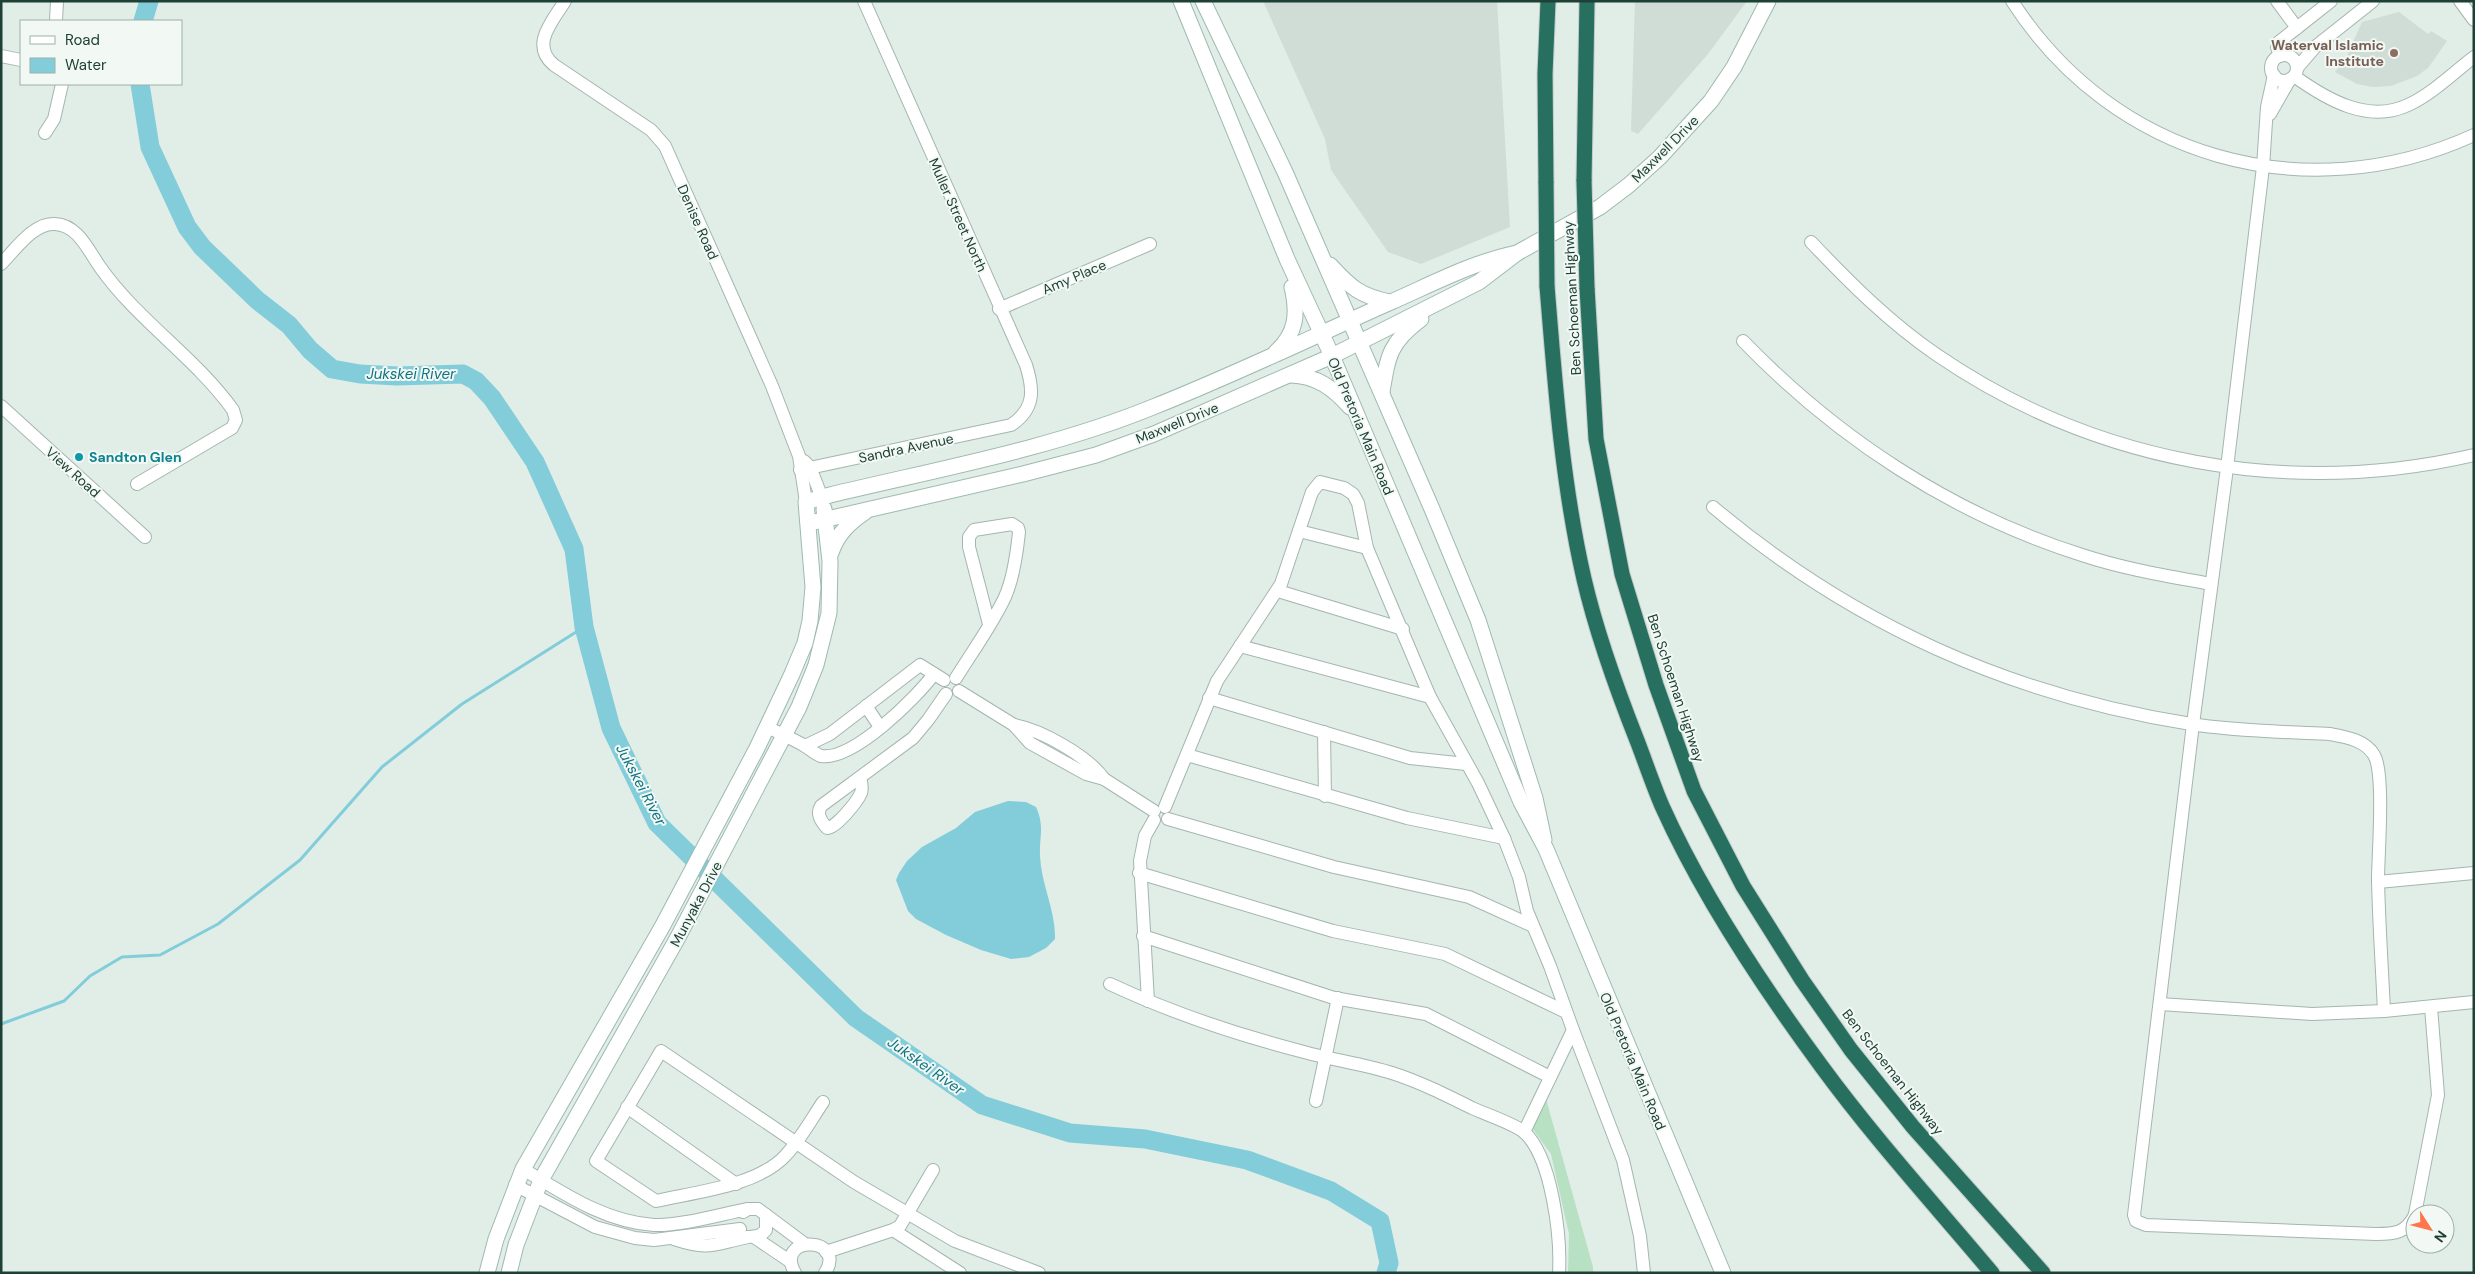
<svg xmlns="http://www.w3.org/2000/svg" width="2475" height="1274" font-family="'DM Sans',sans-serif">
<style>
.built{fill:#cfddd6}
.green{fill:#b7e1c2}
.water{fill:#82cdd9}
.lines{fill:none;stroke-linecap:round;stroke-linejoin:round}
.stream{stroke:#82cdd9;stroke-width:3}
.river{stroke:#82cdd9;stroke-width:19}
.street-casing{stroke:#a3b6af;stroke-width:14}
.secondary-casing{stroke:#9dbab0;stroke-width:17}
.highway-casing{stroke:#c0cac7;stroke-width:17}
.street{stroke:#fff;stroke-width:12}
.secondary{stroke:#fff;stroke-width:15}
.highway{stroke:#277060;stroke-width:15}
.highway-bridge-casing{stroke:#c0cac7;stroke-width:17;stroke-linecap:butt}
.highway-bridge{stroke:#277060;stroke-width:15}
.education-dot{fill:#8d6e63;stroke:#f2f9f5;stroke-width:2}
.culture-dot{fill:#0f9aa8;stroke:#f2f9f5;stroke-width:2}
.labels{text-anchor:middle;stroke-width:4;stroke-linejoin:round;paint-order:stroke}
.education-label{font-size:14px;font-weight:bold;fill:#785e54;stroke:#f2f9f5;text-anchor:end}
.street-label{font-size:14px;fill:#1f4037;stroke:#f2f9f5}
.culture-label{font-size:14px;font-weight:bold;fill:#0d838f;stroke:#f2f9f5;text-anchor:start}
.water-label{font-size:15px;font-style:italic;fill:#117283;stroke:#f2f9f5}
</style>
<rect width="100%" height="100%" fill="#e1ede7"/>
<!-- built -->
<g class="built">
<path d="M1263,1H1497L1510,227L1421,264L1388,252L1331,170L1325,139Z"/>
<path d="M1635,1H1747L1708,54L1638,134L1631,131Z"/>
<path d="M2399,12L2428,34L2431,31L2447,41L2428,68L2417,76L2391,86L2373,87L2357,84L2335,72L2346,58L2362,22Z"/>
</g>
<!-- green -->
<path class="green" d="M1546,1099L1593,1267V1273H1568L1569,1234L1551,1154L1532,1128Z"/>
<!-- water -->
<path class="water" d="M1008,801L1026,802L1036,807C1045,827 1039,836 1040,856C1041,884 1056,911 1055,939L1046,948L1029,957L1011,959L981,950L946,935L916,919L908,911L896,880L899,873L907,861L922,847L956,828L975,812Z"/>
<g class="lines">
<!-- stream -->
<path class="stream" d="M1,1024L64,1001L90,976L122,957L160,955L218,924L300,860L382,767L462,704L584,627"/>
<!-- river -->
<g class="river">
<path d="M143,21L149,1"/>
<path d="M140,84L150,147L187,227L202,247L257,300L289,325L310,350L332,369L360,374L397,376L463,374L476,381L492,398L535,462L574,549L584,627L611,728L657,823L856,1018L982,1105L1070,1133L1145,1139L1247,1160L1331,1191L1380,1221L1389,1263L1386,1273"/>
</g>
<defs>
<g id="street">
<path d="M565,1C552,22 530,45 554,65L651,130L665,146L772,386L799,456L806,502"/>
<path d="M2012,1C2113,158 2305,212 2474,135"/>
<path d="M2277,1L2297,28"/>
<path d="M2460,1L2474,20"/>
<path d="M56,21L57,1"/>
<circle cx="2284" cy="68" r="13"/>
<path d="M1,56L21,60"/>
<path d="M2280,56L2277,47L2279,42L2331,1"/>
<path d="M2297,68L2315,47L2373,1"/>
<path d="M2274,75L2267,107L2263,167L2227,468L2193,724L2134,1215L2136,1221L2146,1225L2376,1234C2395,1234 2406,1233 2415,1215"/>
<path d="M2294,76C2326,99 2368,124 2408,105C2432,94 2453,73 2474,57"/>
<path d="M2270,114L2290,79"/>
<path d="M45,133L54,119L62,84"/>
<path d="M1811,242C1850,283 1890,323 1937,355C2095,463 2288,498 2474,455"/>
<path d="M1,264C15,250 34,222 55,224C78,225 88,250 100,267C137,320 195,357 233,410L236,420L232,428L137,484"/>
<path d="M999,309L1150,244"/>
<path d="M1743,341C1837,438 1952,514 2082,555C2124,569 2168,576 2211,584"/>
<path d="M1,406L145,537"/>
<path d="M804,461L810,467L822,498"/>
<path d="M800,470L1011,425C1035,409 1034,390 1026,365L864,1"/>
<path d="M1713,507C1853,625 2010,695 2191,724C2235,731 2286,732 2330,734C2346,737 2365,740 2374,755C2385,773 2378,855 2378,880C2379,924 2382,968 2384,1011"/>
<path d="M1299,531L1367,548"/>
<path d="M1278,591L1403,629"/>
<path d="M1240,646L1430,697"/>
<path d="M956,678C972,652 992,625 1005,597C1013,579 1017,552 1019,532L1018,528L1012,524L974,530L969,537V547L989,624"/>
<path d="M959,691L1014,725L1030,743L1086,774L1104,779L1154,811"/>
<path d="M1209,698L1410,758L1466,764"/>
<path d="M866,706L880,727"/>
<path d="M1014,725C1041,730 1088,756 1104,779"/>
<path d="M767,727C779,733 793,739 805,746C810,749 815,754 821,756C853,761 916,698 934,674"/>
<path d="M1324,732L1325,796"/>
<path d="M805,746L830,734L920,665L944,680"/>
<path d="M1187,755L1407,818L1504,838"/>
<path d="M860,777C861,782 863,787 861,793C857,802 836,828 827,828C821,821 816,814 821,806L913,738L928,720L946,694"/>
<path d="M1165,807L1217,681L1281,584L1312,492L1320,482L1344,488L1353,494L1358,503L1367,548L1430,697L1478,783L1504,838L1519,877L1527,911L1550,966L1573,1030L1524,1132"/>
<path d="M1168,819L1334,867L1469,897L1533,926"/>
<path d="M1139,873L1333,931L1445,954L1566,1012"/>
<path d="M2378,882L2474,873"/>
<path d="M1143,936L1334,998L1426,1014L1550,1077"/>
<path d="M1110,984C1172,1013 1238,1035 1304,1052C1333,1060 1363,1064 1392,1073C1420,1082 1446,1095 1472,1108C1485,1114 1515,1124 1524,1132C1552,1157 1561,1237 1559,1273"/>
<path d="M1148,1001L1140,861L1145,836L1154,820"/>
<path d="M2160,1004L2312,1014L2384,1011L2474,1002"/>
<path d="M1573,1030L1623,1160L1640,1236L1644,1273"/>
<path d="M1316,1101L1338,998"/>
<path d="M823,1102C811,1120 800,1140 785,1156C757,1186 695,1192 656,1201L596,1161L661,1051L854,1182L955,1241L1039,1273"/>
<path d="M627,1107L736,1184"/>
<path d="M523,1169C563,1193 605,1222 654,1225C681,1226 721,1214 748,1209"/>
<path d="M515,1185L595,1227L635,1238L654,1240L740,1229"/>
<path d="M743,1212L748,1209H758L805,1244"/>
<path d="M2415,1214L2438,1095L2431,1007"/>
<path d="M893,1230L960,1273"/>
<path d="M754,1237L791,1262"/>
<path d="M674,1239C711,1251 713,1244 748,1237C756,1236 760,1237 766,1230V1215"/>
<path d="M826,1252L893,1230L900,1226L933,1170"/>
<path d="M795,1273C773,1234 848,1236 825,1273"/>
</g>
<g id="secondary">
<path d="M1181,1L1287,259L1332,356L1521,802L1546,849L1723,1273"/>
<path d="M1203,1L1285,172L1432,509L1478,620L1535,798L1544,840"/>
<path d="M1330,265C1350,287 1360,296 1390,302"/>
<path d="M1276,352C1297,333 1298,313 1292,287"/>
<path d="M1291,375C1317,376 1333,388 1350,407"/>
<path d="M1382,392C1388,355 1390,342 1421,319"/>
<path d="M810,523L1023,474L1096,455L1154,434L1332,356L1479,282L1517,253L1600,207L1629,185L1660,157L1711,101L1734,67L1768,1"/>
<path d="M831,553C837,534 849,523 865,512"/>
<path d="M487,1273L496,1239L523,1169L662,927L757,748L792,674L805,643L810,621L813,587L806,502L830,495C938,469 1050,449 1153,407C1234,375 1312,337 1391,302C1432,284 1473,262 1517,253"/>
<path d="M509,1273L516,1245L541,1180L677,939L799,707L816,665L829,613L830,561L824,509"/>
</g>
<g id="highway">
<path d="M1584,181L1587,1"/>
<path d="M1546,183L1545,74L1548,1"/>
<path d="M1547,286C1555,384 1562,483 1584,579C1597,635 1617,690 1638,743C1646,764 1653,785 1662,806C1702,895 1763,987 1822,1067C1874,1138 1935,1205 1992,1273"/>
<path d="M1587,288L1596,439L1622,574L1656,685L1694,791L1743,886L1802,980L1851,1050L1913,1127L2043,1273"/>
</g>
</defs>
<!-- street casing -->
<use href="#street" class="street-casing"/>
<!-- secondary casing -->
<use href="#secondary" class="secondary-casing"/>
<!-- highway casing -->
<use href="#highway" class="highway-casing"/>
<!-- street -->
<use href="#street" class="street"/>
<!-- secondary -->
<use href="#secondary" class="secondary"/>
<!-- highway -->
<use href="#highway" class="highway"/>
<defs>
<g id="highway-bridge">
<path d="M1584,181L1587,288"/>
<path d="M1546,183L1547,286"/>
</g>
</defs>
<!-- highway-bridge casing -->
<use href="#highway-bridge" class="highway-bridge-casing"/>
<!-- highway-bridge -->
<use href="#highway-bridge" class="highway-bridge"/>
</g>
<!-- markers -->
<circle class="education-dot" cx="2394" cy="53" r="5"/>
<circle class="culture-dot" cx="79" cy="457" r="5"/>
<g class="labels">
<!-- education labels -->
<g class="education-label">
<text x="2384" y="50">Waterval Islamic<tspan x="2384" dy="16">Institute</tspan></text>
</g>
<!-- street labels -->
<g class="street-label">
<text transform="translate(1665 149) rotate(-45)" y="5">Maxwell Drive</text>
<text transform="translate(958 215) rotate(66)" y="5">Muller Street North</text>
<text transform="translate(698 222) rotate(66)" y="5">Denise Road</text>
<text transform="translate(1074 277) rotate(-23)" y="5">Amy Place</text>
<text transform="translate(1572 298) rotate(-93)" y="5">Ben Schoeman Highway</text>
<text transform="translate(1177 423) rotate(-22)" y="5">Maxwell Drive</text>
<text transform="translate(1361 426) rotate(67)" y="5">Old Pretoria Main Road</text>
<text transform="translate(906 448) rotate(-12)" y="5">Sandra Avenue</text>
<text transform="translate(73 472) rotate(42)" y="5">View Road</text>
<text transform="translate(1676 688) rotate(72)" y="5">Ben Schoeman Highway</text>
<text transform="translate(696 904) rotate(-62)" y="5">Munyaka Drive</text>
<text transform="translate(1633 1061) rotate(67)" y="5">Old Pretoria Main Road</text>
<text transform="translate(1893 1072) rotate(52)" y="5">Ben Schoeman Highway</text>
</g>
<!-- culture labels -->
<g class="culture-label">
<text x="89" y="462">Sandton Glen</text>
</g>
<!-- water labels -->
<g class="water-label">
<text x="411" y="379">Jukskei River</text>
<text transform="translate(641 785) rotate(62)" y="5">Jukskei River</text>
<text transform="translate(926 1066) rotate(35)" y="5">Jukskei River</text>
</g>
</g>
<!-- border -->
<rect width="2475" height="1274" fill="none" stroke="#1f4037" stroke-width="5"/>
<!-- legend -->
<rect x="20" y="20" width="162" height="65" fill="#f2f9f5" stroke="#9eafa9"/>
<rect x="30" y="36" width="25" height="8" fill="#ffffff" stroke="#9eafa9"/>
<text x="65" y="45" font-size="15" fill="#1f4037">Road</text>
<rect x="30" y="58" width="25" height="15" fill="#82cdd9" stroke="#9eafa9"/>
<text x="65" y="70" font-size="15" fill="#1f4037">Water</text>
<!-- north arrow -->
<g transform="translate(2430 1229) rotate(126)"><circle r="24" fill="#f2f9f5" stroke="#9eafa9"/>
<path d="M0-4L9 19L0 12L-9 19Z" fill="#ff764d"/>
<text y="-8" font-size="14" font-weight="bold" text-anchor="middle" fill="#1f4037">N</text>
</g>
</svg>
